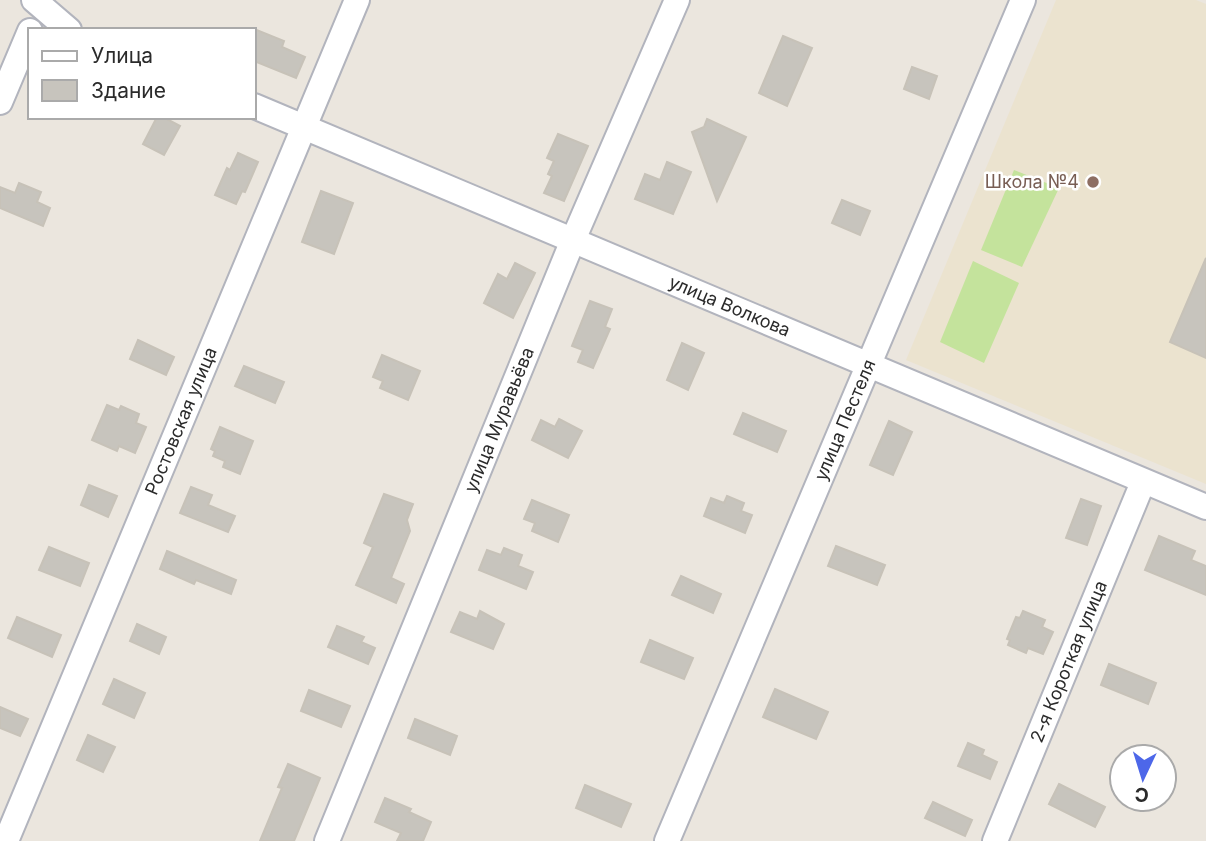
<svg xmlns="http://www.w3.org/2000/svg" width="1206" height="841" font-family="Inter,sans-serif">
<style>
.education{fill:#ebe3cf}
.pitch{fill:#c4e39c}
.building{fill:#c7c4bd;stroke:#c7c2b8;stroke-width:2}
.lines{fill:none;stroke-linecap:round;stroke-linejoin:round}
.minor-casing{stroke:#b2b4bd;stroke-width:28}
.minor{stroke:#fff;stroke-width:24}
.education-dot{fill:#8d6e63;stroke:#fff;stroke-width:2.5}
.labels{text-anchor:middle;stroke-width:5;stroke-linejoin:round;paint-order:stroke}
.education-label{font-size:18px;fill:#785e54;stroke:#fff;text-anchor:end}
.street-label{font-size:18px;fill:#2b2b2b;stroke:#fff}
</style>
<rect width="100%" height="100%" fill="#ebe6de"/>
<!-- education -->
<path class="education" d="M1056,0H1196L1206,4V484L906,360Z"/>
<!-- pitch -->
<g class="pitch">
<path d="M1014,170L1059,188L1022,267L981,250Z"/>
<path d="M973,261L1019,283L984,363L940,342Z"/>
</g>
<!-- building -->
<g class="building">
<path d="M254,29L284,41L282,47L305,57L296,78L254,61Z"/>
<path d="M783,36L812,48L787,106L759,93Z"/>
<path d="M912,67L937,76L929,99L904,89Z"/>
<path d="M157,117H163L180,126L164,155L143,144Z"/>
<path d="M707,119L746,137L717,201L692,132L704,127Z"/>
<path d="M558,134L588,146L564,201L544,193L552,176L548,174L554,161L547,158Z"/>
<path d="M238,153L258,162L245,192L242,191L236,204L215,195L227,168L230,170Z"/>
<path d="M667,162L691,172L673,214L635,199L645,174L660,180Z"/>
<path d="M19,183L41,192L37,202L50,208L43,226L0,208V187L15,193Z"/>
<path d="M321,191L353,203L334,254L302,242Z"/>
<path d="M842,200L870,211L860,235L832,223Z"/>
<path d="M1206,258V358L1170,342Z"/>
<path d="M515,263L535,273L513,318L484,303L498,274L507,279Z"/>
<path d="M590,301L612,309L605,327L610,329L593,368L578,362L583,350L572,346Z"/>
<path d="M138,340L174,357L166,375L130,359Z"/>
<path d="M682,343L704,353L688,390L667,380Z"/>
<path d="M382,355L420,371L408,400L380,388L383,381L373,377Z"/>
<path d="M244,366L284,382L275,403L235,386Z"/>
<path d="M107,405L119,410L121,406L139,414L136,423L146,427L135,453L119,446L117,451L92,440Z"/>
<path d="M743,413L786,431L777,452L734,434Z"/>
<path d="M559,419L582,431L568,458L532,440L541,420L555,427Z"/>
<path d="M889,421L912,432L893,475L870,465Z"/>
<path d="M220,427L253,441L240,474L223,467L225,461L213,456L215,451L211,449Z"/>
<path d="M89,485L117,496L108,517L81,505Z"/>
<path d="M191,487L212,495L208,505L235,516L228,532L180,513Z"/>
<path d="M384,494L413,504L407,520L410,531L391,578L404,584L396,603L356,585L373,547L364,543Z"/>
<path d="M727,496L744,503L741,511L752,515L745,533L704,516L711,498L724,503Z"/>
<path d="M1081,499L1101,506L1087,545L1066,538Z"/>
<path d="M532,500L569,515L558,542L532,531L535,523L524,519Z"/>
<path d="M1159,536L1195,551L1191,560L1206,566V595L1145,570Z"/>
<path d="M836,546L885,565L877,585L828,566Z"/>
<path d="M49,547L89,563L80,586L39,570Z"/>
<path d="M504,548L522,555L518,566L533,572L526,589L479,570L487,550L501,555Z"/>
<path d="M167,551L236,580L231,594L196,580L194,584L160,569Z"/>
<path d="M681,576L721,594L713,613L672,595Z"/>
<path d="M480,611L504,624L493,649L451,632L460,612L477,619Z"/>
<path d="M1023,611L1045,620L1042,627L1053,632L1043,654L1028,648L1026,653L1008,645L1010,640L1007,639L1016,617L1020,618Z"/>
<path d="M17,617L61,635L52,657L8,638Z"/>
<path d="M137,624L166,637L159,654L130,641Z"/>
<path d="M337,626L364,637L361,642L375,648L368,664L328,647Z"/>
<path d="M650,640L693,658L684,679L641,662Z"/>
<path d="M1109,664L1156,683L1148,704L1101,685Z"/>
<path d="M114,679L145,693L134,718L103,704Z"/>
<path d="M775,689L828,712L816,739L763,717Z"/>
<path d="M309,690L350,706L341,727L301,711Z"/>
<path d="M0,707L28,719L20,736L0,728Z"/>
<path d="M415,719L457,736L450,755L408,738Z"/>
<path d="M88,735L115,747L103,772L77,760Z"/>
<path d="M968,743L984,750L982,755L997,762L990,779L958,766Z"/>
<path d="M288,764L320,778L294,841H260L282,788L278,787Z"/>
<path d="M1059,784L1105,807L1095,827L1049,804Z"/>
<path d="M585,785L631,804L621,827L576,808Z"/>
<path d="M385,798L411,809L409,812L431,822L423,841H397L401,833L375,822Z"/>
<path d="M933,802L972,820L965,836L925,818Z"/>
</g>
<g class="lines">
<defs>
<g id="minor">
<path d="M34,0L69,30"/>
<path d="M0,102L30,31"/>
<path id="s1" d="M254,106L1206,507"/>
<path id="s2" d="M6,841L357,0"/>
<path id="s3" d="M327,841L573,240L677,0"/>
<path id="s4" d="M667,841L1023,0"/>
<path id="s5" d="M995,841L1143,482"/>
</g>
</defs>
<!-- minor casing -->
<use href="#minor" class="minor-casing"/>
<!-- minor -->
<use href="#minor" class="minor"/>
</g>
<!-- markers -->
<circle class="education-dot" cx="1093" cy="182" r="7"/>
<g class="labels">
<!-- education labels -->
<g class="education-label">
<text x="1079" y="188">Школа №4</text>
</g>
<!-- street labels -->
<g class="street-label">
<text dy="6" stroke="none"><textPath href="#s1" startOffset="516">улица Волкова</textPath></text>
<text dy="6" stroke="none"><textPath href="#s2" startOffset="455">Ростовская улица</textPath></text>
<text dy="6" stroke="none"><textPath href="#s3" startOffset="455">улица Муравьёва</textPath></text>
<text dy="6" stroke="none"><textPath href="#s4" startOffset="457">улица Пестеля</textPath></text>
<text dy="6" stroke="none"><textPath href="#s5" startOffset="194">2-я Короткая улица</textPath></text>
</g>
</g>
<!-- legend -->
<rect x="28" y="28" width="228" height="91" fill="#ffffff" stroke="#aaaaaa" stroke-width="2"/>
<rect x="42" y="51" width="35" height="10" fill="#ffffff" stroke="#aaaaaa" stroke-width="2"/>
<text x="91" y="63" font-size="21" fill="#2b2b2b">Улица</text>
<rect x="42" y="80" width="35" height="21" fill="#c7c4bd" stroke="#aaaaaa" stroke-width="2"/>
<text x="91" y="98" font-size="21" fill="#2b2b2b">Здание</text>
<!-- north arrow -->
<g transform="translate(1143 778) rotate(184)"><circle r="33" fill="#ffffff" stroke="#aaaaaa" stroke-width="2"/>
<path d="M0-5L12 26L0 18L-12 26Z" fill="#4d67e9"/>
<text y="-10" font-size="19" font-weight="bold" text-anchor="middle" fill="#2b2b2b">С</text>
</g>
</svg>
